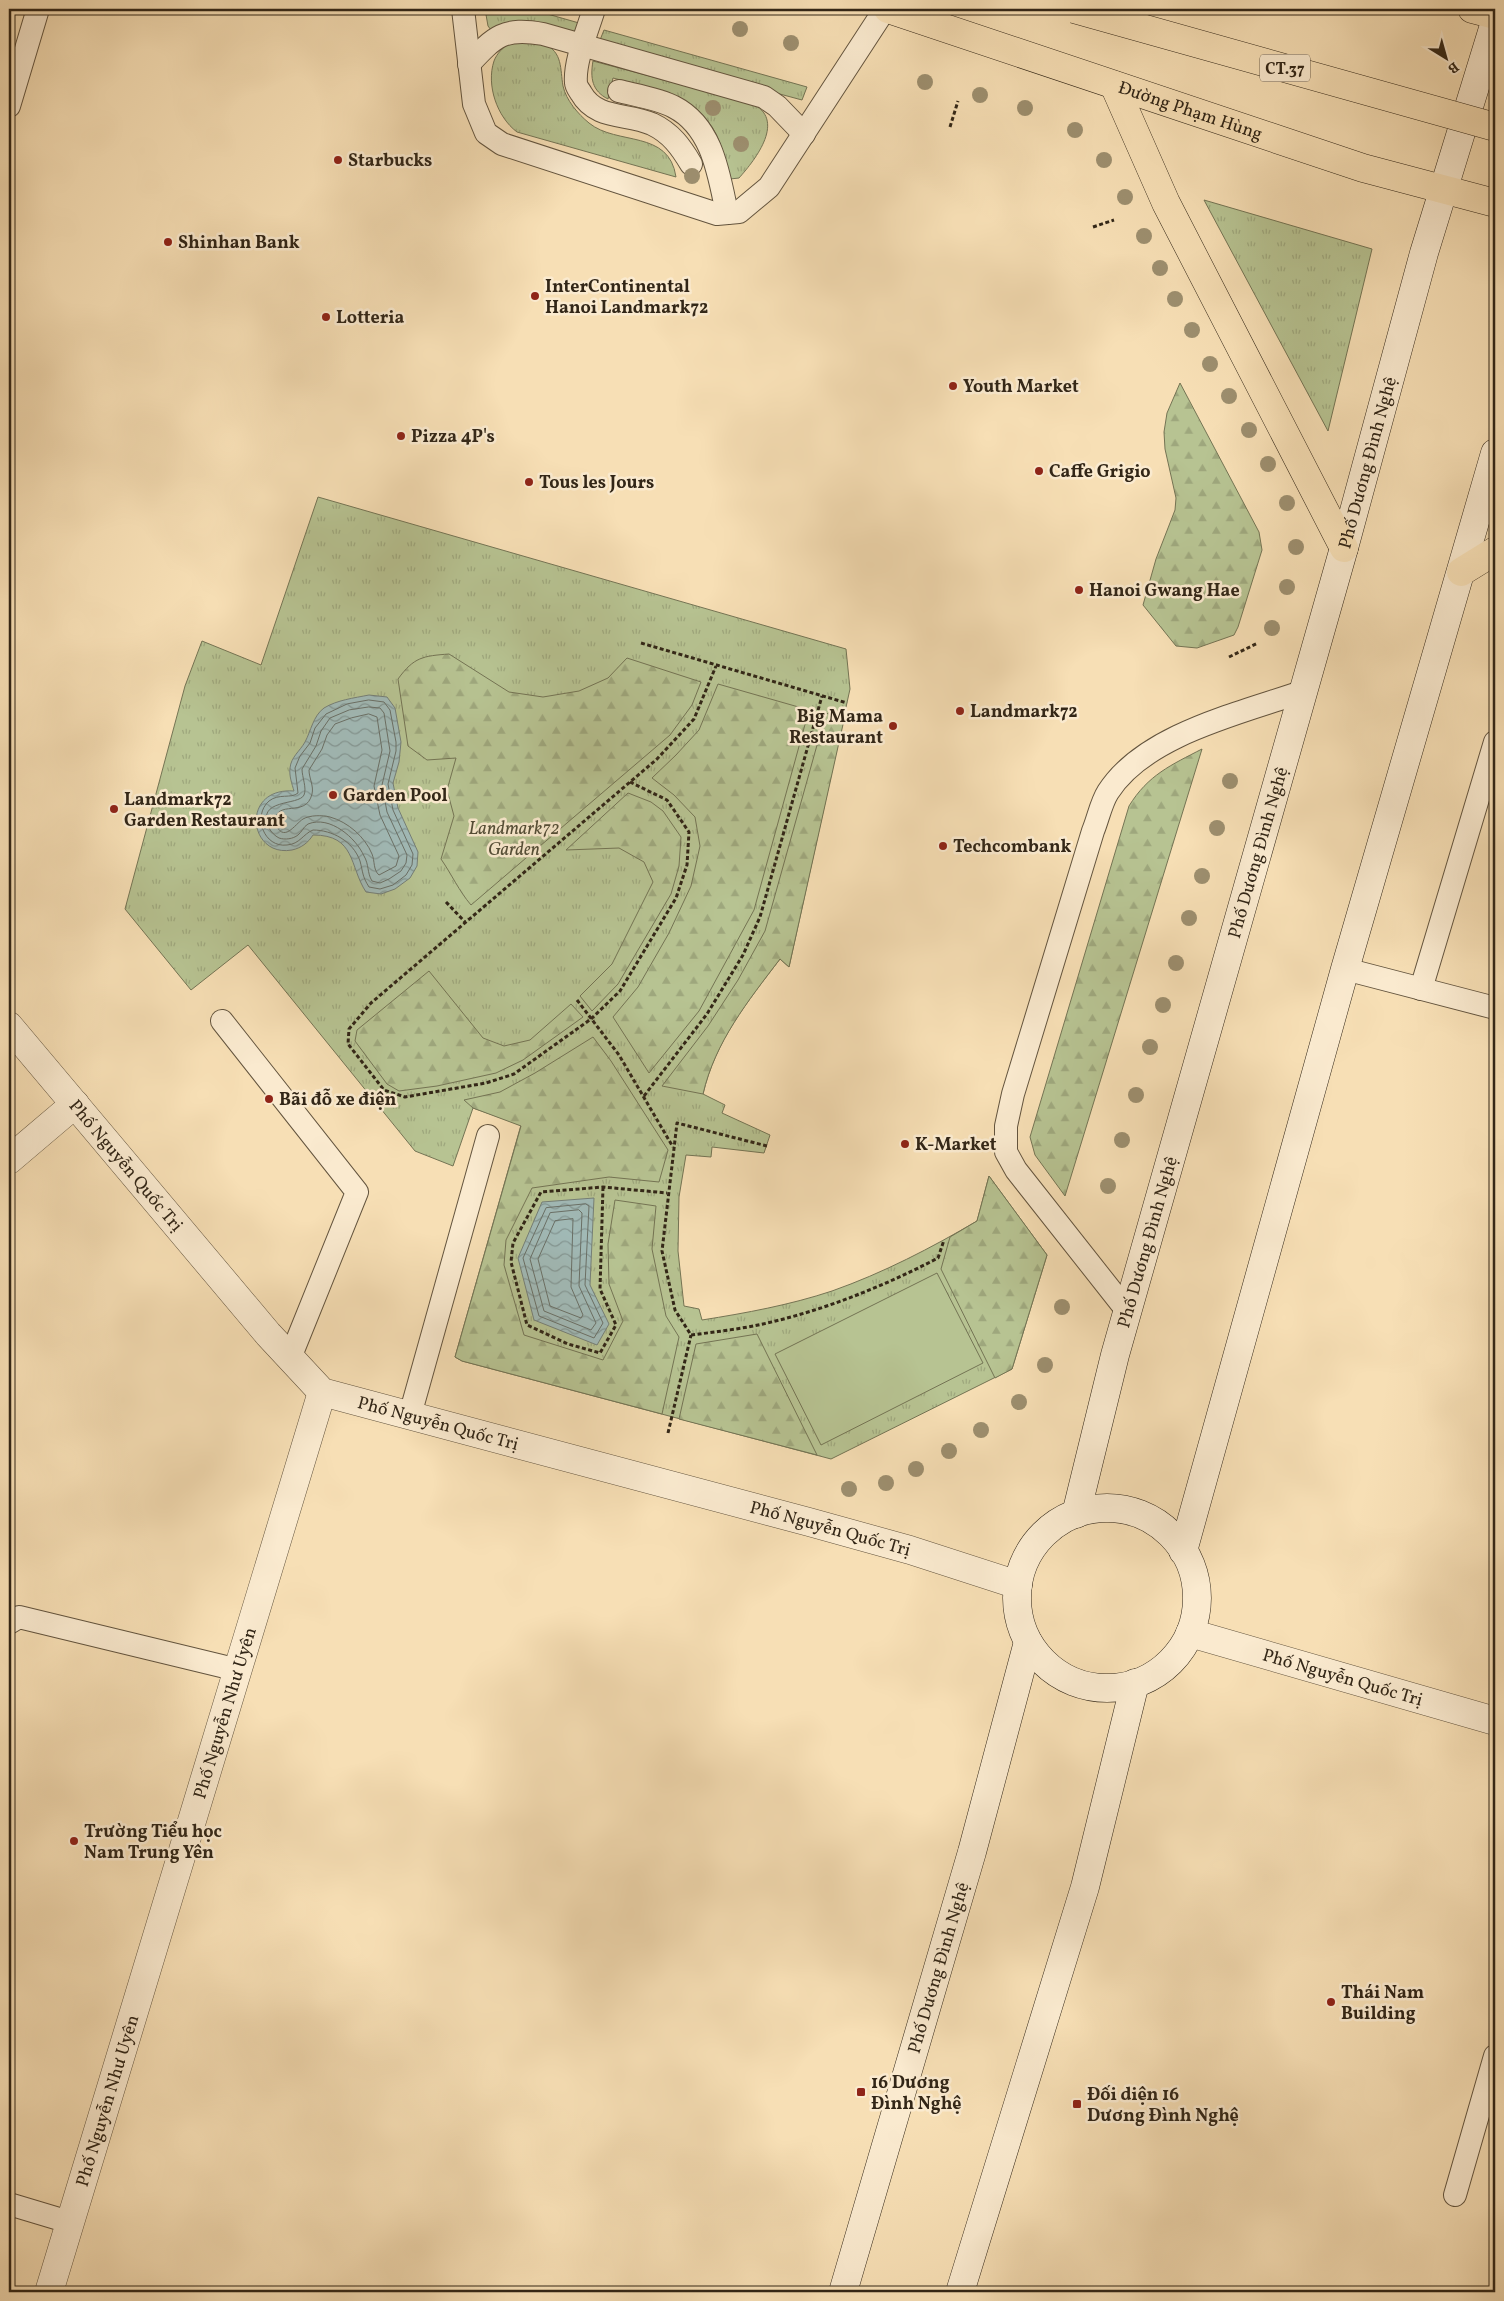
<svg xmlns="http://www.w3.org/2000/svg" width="1504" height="2301" font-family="Vollkorn,serif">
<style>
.grass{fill:url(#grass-tufts);stroke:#747454}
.forest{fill:url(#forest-firs);stroke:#747454}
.garden{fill:#b7c392;stroke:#747454}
.water{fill:url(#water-waves);stroke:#757f77}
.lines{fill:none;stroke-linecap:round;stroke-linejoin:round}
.shore{stroke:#6a7067;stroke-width:1}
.lane-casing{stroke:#63543e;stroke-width:24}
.street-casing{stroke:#63543e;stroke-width:29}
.secondary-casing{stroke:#322617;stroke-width:29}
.primary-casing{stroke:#322617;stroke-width:29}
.highway-casing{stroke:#322617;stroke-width:29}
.path{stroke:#322617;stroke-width:3;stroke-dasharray:4 2.5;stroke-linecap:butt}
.lane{stroke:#faeacf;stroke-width:22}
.street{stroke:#faeacf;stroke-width:28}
.secondary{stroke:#faeacf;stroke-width:28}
.primary{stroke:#f7dfb5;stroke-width:28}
.highway{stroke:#f7dfb5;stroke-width:28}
.highway-bridge-casing{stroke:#322617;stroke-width:29;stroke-linecap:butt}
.highway-bridge{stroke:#f7dfb5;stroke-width:28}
.tree{fill:#9d8f6f}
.poi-dot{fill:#8f2418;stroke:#faeacf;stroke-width:2}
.labels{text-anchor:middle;stroke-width:5;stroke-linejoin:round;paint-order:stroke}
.shield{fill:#faeacf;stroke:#6e614e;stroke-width:1}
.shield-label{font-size:16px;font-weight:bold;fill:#322617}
.street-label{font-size:18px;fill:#322617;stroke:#faeacf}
.poi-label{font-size:18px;font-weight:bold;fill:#322617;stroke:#faeacf;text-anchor:start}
.park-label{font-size:18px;font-style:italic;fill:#534d36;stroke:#faeacf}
</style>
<defs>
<pattern id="grass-tufts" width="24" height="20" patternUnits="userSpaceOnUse" patternTransform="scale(1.25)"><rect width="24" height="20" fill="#b7c392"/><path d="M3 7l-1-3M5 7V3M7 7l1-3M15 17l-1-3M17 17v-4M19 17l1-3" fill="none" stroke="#9ea77d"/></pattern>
<pattern id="forest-firs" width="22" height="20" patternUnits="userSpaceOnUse" patternTransform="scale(1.25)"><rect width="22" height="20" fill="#b7c392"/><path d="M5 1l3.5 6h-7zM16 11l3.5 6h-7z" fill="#9ea77d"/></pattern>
<pattern id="water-waves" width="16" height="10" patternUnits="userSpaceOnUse" patternTransform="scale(1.25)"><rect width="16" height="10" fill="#a1bab7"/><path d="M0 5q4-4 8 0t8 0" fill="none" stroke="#849794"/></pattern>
</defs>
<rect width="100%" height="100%" fill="#f7dfb5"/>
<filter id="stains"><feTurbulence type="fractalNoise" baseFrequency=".004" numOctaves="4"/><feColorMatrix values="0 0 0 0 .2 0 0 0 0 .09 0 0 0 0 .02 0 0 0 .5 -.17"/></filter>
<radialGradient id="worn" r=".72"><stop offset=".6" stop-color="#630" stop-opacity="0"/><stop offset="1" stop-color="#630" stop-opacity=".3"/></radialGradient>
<!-- grass -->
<g class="grass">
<path d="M485,9H530L579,23L576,34L491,30L488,26Z"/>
<path d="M604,30L807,87L802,100L598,45Z"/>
<path d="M509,43C519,43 535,40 544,44C563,52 560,69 563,86C566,100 578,114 589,123C617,146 669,129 676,177L517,132C497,117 486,85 494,61C497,53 503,48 509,43Z"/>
<path d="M593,61L751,103C787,119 756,159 739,178L730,179C726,164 723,148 716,134C695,93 654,89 613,78L608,99C592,91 590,78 593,61Z"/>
<path d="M1204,200L1372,249L1328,431Z"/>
<path d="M318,497L846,649L850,689L789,967L780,959C748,1001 715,1041 703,1094L725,1105L722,1113L770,1135L764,1153L712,1147L711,1157L686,1155L679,1197L678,1251L684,1306L699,1309L702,1320C746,1313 790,1305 832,1291C883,1273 931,1248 977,1221L989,1176L1047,1255L1012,1369L831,1459L462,1361L455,1357L521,1125L473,1108L453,1166L415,1151L248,945L191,990L125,909L185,686L202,641L261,665Z"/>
</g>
<!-- forest -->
<g class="forest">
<path d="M1180,383L1259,532L1262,550L1238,627L1234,635L1197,648L1176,646L1143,605L1156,559L1175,510L1176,498L1165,449L1164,432L1167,413Z"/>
<path d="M449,654L509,692L543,697L579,691L608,678L627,658L701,682L692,705L670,735L471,905C459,891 452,875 441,859L454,816L447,790L456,758L427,760L408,746L398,679C414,657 423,656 449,654Z"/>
<path d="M718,684L809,710L754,910L699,1011L649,1073L613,1017L638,987L669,933L691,886L700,846L695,817L674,795L652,778L676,755L699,730Z"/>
<path d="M826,713L844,720L789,967L780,959C748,1001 715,1042 703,1094L662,1086L708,1026L738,980L765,931Z"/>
<path d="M1202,749L1065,1196L1035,1155L1030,1137L1129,806C1148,775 1171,765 1202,749Z"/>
<path d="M628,793L651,802L663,811L681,837L679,866L671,894L618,984L592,1011L580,996L612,964L653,882L644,862L619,848L566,850Z"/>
<path d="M429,971L483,1038L504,1046L530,1040L571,1004L583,1017L523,1060L496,1073L437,1086L399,1091L387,1084L355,1041L357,1030Z"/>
<path d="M593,1037L611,1061L668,1150L659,1182L609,1177L532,1188L506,1240L504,1265L524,1335L603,1360L623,1321L609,1284L608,1244L615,1200L656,1206L652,1249L666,1316L679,1337L662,1414L462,1361L455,1357L521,1126L473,1108L464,1100L500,1092L535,1073Z"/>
<path d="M989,1176L1047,1255L1012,1369L995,1378L941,1269L950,1237L977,1221Z"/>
<path d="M757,1334L817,1455L679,1419L696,1344Z"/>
</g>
<!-- garden -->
<path class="garden" d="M937,1273L983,1363L821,1445L775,1354Z"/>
<!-- water -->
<g class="water">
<path d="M369,695L387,697L395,708L401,742L399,762L393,783L398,808L418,852L417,866L410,878L395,889L381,894L366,892C349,866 356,835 313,835C308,843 301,848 292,850C248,858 240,787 294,791C292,784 289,776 290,768C291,757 300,751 305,742C311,731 313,716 324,708C337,700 354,698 369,695Z"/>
<path d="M594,1198L590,1285L609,1324L597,1345L534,1320L518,1258L542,1202Z"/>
</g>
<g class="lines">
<!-- shore -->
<g class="shore">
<path d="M369,700L384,702L390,710L396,742V751L388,784L393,810L413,854L412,865L406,875L393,885L380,889L369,887C362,876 363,872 360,861C353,841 332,830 313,830C303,834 300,844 287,845C264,848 252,816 269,801C279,793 291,799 298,793L295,768L300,756L310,743L315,728L326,714L347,704Z"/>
<path d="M369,707L380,708L384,713L390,751L382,785L387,812L407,855L406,863L401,871L389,879L380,883L372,881C367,873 369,864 364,856C356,838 330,815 308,824C303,827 302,832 298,835C293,839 285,840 279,838C275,836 271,832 269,828C255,798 299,806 304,795C307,788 302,777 302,769L316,746L321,731L330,718L349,710Z"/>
<path d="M369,714L377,717L382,750L374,786L380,815L399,856L396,866L379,875C373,870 375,861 372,854C365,837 348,822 330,817C322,815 310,815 303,819C295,824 283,845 275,822C276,798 306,819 312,794C314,786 309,778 309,770L322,749L327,735L335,724L351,718Z"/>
<path d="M586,1204L589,1206L585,1285L603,1323L594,1338L539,1316L523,1258L546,1208Z"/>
<path d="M579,1210L582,1213L579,1286L596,1323L591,1330L544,1311L530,1259L550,1213Z"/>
<path d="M573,1219L571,1287L583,1315L581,1318L550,1306L538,1259L555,1221Z"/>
</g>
<defs>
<g id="lane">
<path d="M463,9L474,104L486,133L502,144L717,214L739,212L769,187L885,9"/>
<path d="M594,9C588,29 574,62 576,83C576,86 579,90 581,93C596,120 627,113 652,124C671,133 681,147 691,164"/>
<path d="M469,64C495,36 504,27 543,34L764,97L777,106L804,134"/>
<path d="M619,91C635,95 660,99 674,107C713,127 719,176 727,213"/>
<path d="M9,106L38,9"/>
<path d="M1345,969L1495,1008"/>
<path d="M1421,989L1495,742"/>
<path d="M222,1021L357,1192L290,1358"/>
<path d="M1128,1312L1016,1170L1006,1152V1126L1013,1094L1093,831C1098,819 1101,803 1108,792C1145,734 1242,713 1304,691"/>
<path d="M410,1415L488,1136"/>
<path d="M9,1623L19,1617L238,1670"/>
<path d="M1455,2195L1495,2056"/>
<path d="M9,2204L69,2222"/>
</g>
<g id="street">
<path id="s1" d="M9,1026L268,1334L322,1392L809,1522L910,1550L1018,1585"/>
<path d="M9,1160L75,1104"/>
<path id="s2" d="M1190,1633L1495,1721"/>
<path id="s3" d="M49,2292L322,1392"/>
</g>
<g id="secondary">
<circle cx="1107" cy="1598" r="90"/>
<path id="s4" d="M1076,1514L1115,1355L1344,548L1424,253L1495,22"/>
<path d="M1183,1551L1345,969L1495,453"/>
<path id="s5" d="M843,2292L972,1852L1028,1642"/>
<path d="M960,2292L1085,1887L1135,1683"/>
</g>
<g id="primary">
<path id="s6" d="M888,9L1363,168L1495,203"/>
<path d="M1114,85L1166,203L1344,548"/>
<path d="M1461,572L1495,551"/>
</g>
<path id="highway" d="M1472,9L1495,15"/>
</defs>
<!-- lane casing -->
<use href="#lane" class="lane-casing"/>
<!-- street casing -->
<use href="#street" class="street-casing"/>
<!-- secondary casing -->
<use href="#secondary" class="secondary-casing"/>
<!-- primary casing -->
<use href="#primary" class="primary-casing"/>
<!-- highway casing -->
<use href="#highway" class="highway-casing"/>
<!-- path -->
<g class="path">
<path d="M950,127L958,101"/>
<path d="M1093,227L1114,220"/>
<path d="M641,643L847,703"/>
<path d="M1229,657L1258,643"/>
<path d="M630,782L667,800L689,832L687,865L676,898L620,991L591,1019L514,1074L486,1083L405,1097L384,1090L348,1044L349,1029L371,1003L657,759L694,719L716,666"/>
<path d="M446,902L465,922"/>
<path d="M577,1000L619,1055L673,1147"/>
<path d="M644,1096L707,1014L743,955L760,917L822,696"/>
<path d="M767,1146L677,1123L662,1251L675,1310L691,1335C715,1332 740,1329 763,1324C825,1310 882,1287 938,1258L944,1240"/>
<path d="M603,1187L600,1289L616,1325L600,1353L568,1344L527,1325L511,1262L513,1243L541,1192L603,1187L667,1193"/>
<path d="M668,1433L691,1335"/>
</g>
<!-- lane -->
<use href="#lane" class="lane"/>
<!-- street -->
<use href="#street" class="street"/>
<!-- secondary -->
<use href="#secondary" class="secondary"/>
<!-- primary -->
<use href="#primary" class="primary"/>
<!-- highway -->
<use href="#highway" class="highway"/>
<defs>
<path id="highway-bridge" d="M1074,9L1495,127"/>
</defs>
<!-- highway-bridge casing -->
<use href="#highway-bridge" class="highway-bridge-casing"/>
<!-- highway-bridge -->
<use href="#highway-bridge" class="highway-bridge"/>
</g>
<!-- trees -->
<g class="tree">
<circle cx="740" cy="29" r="8"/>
<circle cx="791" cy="43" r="8"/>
<circle cx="925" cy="82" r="8"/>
<circle cx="980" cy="95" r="8"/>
<circle cx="713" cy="108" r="8"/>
<circle cx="1025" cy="108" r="8"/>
<circle cx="1075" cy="130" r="8"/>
<circle cx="741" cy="144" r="8"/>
<circle cx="1104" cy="160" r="8"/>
<circle cx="692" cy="176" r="8"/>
<circle cx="1125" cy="197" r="8"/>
<circle cx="1144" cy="236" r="8"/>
<circle cx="1160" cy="268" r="8"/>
<circle cx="1175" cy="299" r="8"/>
<circle cx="1192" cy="330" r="8"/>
<circle cx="1210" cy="364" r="8"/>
<circle cx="1229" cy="396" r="8"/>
<circle cx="1249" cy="430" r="8"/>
<circle cx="1268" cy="464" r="8"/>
<circle cx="1287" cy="503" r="8"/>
<circle cx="1296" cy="547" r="8"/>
<circle cx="1287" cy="587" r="8"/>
<circle cx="1272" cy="628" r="8"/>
<circle cx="1230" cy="781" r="8"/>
<circle cx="1217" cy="828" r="8"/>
<circle cx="1202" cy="876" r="8"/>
<circle cx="1189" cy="918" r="8"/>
<circle cx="1176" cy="963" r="8"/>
<circle cx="1163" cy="1005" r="8"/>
<circle cx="1150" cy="1047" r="8"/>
<circle cx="1136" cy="1095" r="8"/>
<circle cx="1122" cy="1140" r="8"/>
<circle cx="1108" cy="1186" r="8"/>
<circle cx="1062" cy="1307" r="8"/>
<circle cx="1045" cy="1365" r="8"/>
<circle cx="1019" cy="1402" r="8"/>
<circle cx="981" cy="1430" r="8"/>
<circle cx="949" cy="1451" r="8"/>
<circle cx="916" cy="1469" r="8"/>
<circle cx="886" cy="1483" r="8"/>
<circle cx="849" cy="1489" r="8"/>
</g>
<!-- markers -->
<g class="poi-dot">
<circle cx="338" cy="160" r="5"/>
<circle cx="168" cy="242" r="5"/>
<circle cx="535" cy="296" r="5"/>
<circle cx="326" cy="317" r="5"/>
<circle cx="953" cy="386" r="5"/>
<circle cx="401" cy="436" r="5"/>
<circle cx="1039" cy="471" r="5"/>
<circle cx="529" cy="482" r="5"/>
<circle cx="1079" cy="590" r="5"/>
<circle cx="960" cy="711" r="5"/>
<circle cx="893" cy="726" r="5"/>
<circle cx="333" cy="795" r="5"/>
<circle cx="114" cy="809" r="5"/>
<circle cx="943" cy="846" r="5"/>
<circle cx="269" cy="1099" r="5"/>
<circle cx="905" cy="1144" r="5"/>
<circle cx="74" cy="1841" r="5"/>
<circle cx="1331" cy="2002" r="5"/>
<rect x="856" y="2087" width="10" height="10" rx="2.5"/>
<rect x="1072" y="2099" width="10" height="10" rx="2.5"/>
</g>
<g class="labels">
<!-- shield labels -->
<rect class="shield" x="1260" y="54.5" width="50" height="27" rx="4"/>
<g class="shield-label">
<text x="1285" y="74">CT.37</text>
</g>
<!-- street labels -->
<g class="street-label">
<text dy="6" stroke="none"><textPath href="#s6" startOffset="319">Đường Phạm Hùng</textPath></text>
<text dy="6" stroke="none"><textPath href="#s4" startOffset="1091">Phố Dương Đình Nghệ</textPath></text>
<text dy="6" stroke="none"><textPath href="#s4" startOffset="686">Phố Dương Đình Nghệ</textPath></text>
<text dy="6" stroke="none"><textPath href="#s1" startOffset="182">Phố Nguyễn Quốc Trị</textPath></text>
<text dy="6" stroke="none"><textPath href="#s4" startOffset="281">Phố Dương Đình Nghệ</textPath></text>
<text dy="6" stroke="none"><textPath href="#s1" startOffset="602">Phố Nguyễn Quốc Trị</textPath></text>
<text dy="6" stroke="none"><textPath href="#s1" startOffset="1008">Phố Nguyễn Quốc Trị</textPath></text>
<text dy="6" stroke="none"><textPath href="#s2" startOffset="159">Phố Nguyễn Quốc Trị</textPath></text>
<text dy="6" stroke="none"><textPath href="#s3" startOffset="605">Phố Nguyễn Như Uyên</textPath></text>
<text dy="6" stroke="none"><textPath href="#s5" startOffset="338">Phố Dương Đình Nghệ</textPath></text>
<text dy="6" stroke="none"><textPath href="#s3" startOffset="200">Phố Nguyễn Như Uyên</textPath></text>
</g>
<!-- poi labels -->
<g class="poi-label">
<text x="348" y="166">Starbucks</text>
<text x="178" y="248">Shinhan Bank</text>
<text x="545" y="292">InterContinental<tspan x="545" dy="21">Hanoi Landmark72</tspan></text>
<text x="336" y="323">Lotteria</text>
<text x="963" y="392">Youth Market</text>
<text x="411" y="442">Pizza 4P's</text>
<text x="1049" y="477">Caffe Grigio</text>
<text x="539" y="488">Tous les Jours</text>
<text x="1089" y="596">Hanoi Gwang Hae</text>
<text x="970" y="717">Landmark72</text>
<text x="883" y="722" text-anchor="end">Big Mama<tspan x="883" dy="21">Restaurant</tspan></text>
<text x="343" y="801">Garden Pool</text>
<text x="124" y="805">Landmark72<tspan x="124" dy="21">Garden Restaurant</tspan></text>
<text x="953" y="852">Techcombank</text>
<text x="279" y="1105">Bãi đỗ xe điện</text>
<text x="915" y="1150">K-Market</text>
<text x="84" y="1837">Trường Tiểu học<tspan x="84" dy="21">Nam Trung Yên</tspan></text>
<text x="1341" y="1998">Thái Nam<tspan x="1341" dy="21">Building</tspan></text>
<text x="871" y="2088">16 Dương<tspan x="871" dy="21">Đình Nghệ</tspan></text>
<text x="1087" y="2100">Đối diện 16<tspan x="1087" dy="21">Dương Đình Nghệ</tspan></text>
</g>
<!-- park labels -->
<g class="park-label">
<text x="514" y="834">Landmark72<tspan x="514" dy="21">Garden</tspan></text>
</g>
</g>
<!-- margin -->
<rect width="1504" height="2301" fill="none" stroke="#f7dfb5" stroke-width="30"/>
<rect x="10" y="10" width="1484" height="2281" fill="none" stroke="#322617" stroke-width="2.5"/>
<rect x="15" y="15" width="1474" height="2271" fill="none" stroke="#322617"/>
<!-- north arrow -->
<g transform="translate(1446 58) rotate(143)" stroke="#faeacf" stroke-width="4" paint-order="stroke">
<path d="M0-4L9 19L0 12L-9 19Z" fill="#322617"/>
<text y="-8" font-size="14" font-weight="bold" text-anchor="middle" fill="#322617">B</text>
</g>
<rect width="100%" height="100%" filter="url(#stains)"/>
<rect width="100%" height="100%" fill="url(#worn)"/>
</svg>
